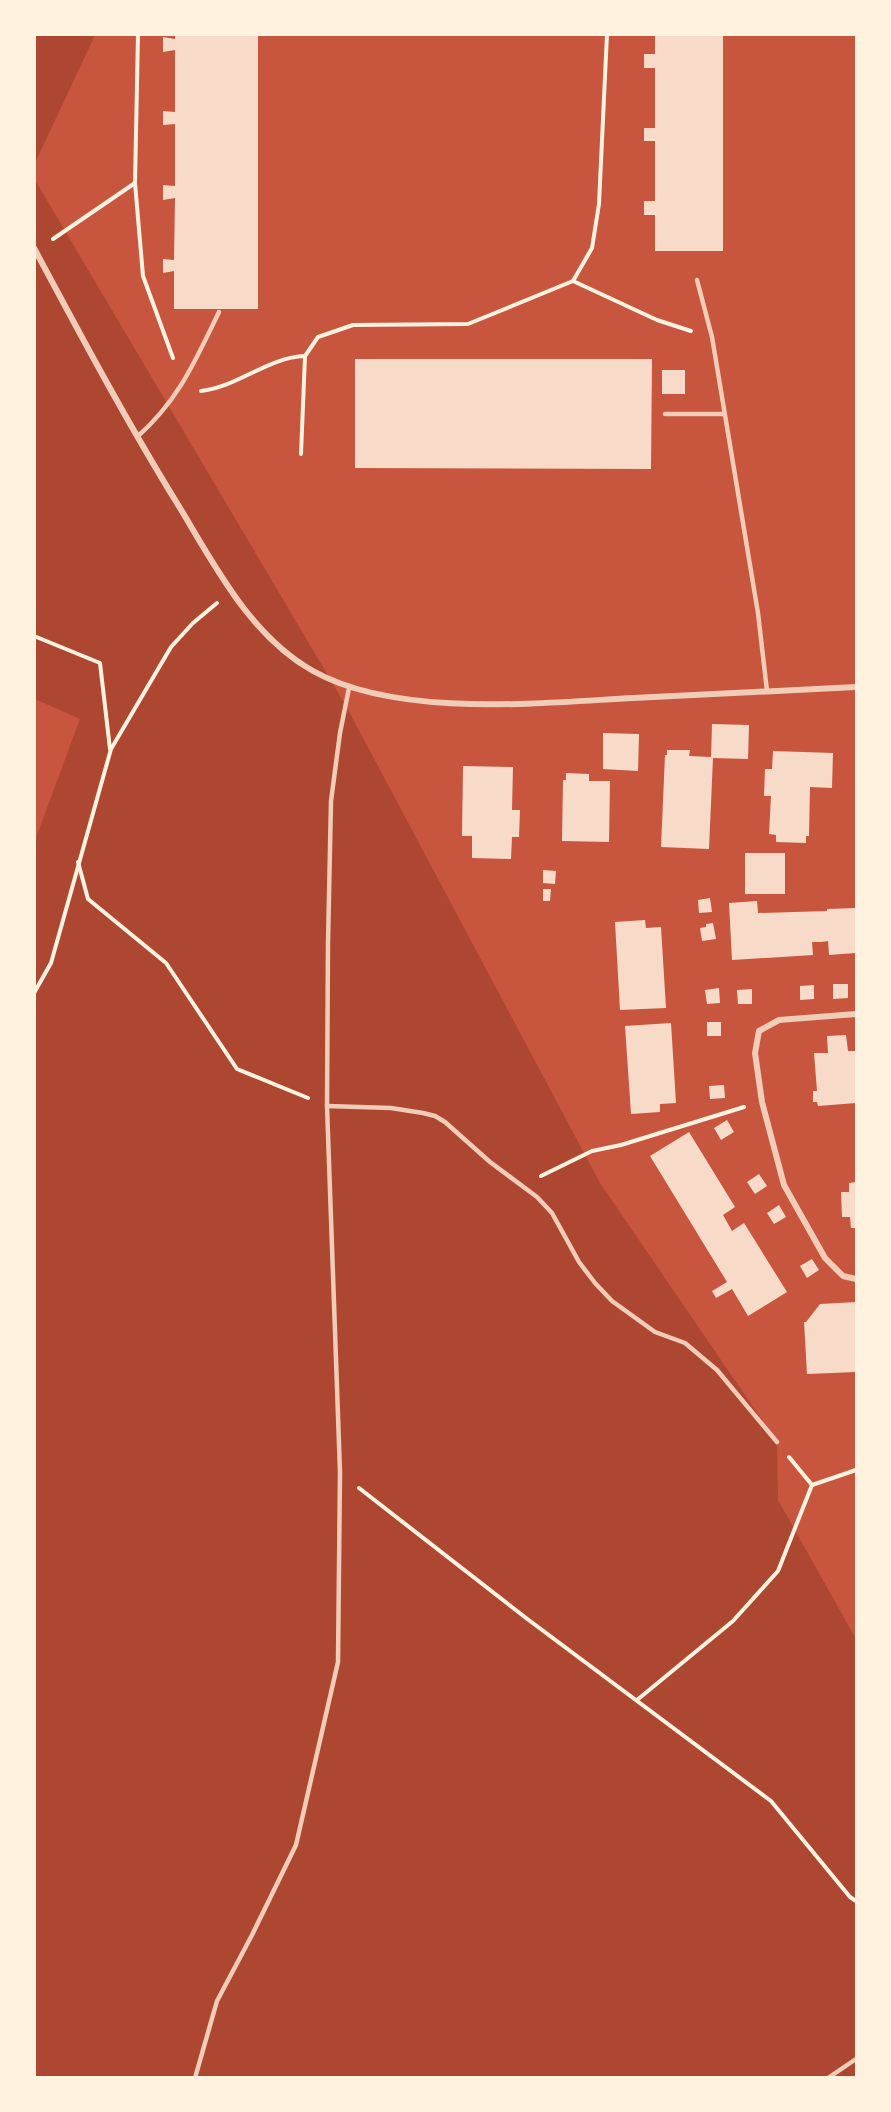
<svg xmlns="http://www.w3.org/2000/svg" width="891" height="2112" font-family="'Source Sans 3',sans-serif">
<style>
.green{fill:#ae4732}
.building{fill:#f7dbc8}
.lines{fill:none;stroke-linecap:round;stroke-linejoin:round}
.path{stroke:#fff3e0;stroke-width:4}
.service{stroke:#f1ccb7;stroke-width:4.5}
.minor{stroke:#f1ccb7;stroke-width:6}
</style>
<rect width="100%" height="100%" fill="#c8553d"/>
<!-- green -->
<g class="green">
<path d="M35,34L95,35L35,163L34,35Z"/>
<path d="M35,180L346,706L600,1183L777,1442L778,1500L856,1639V2077H35L34,843L80,719L35,699Z"/>
</g>
<!-- building -->
<g class="building">
<path d="M175,34H258V309H174V271L163,273V259L174,260L175,198L163,200V185L175,186V124L163,125V111L175,112V50L163,52V37L175,39Z"/>
<path d="M655,34H723V251H655V215H644V201H655V141H644V128H655V68H644V54H655Z"/>
<path d="M355,359H652L651,469L355,468Z"/>
<rect x="662" y="370" width="23" height="24"/>
<path d="M712,724L749,725L748,759L713,758L709,849L661,847L665,755H667V750H690L689,756L711,757Z"/>
<path d="M603,733L639,734L638,771L603,769Z"/>
<path d="M773,751L833,753L832,788L810,787L809,836H806V843L776,842V835L769,834L771,796H764L765,769H772Z"/>
<path d="M463,766L513,767L512,810H520L519,837H512L511,859L472,858V836H462Z"/>
<path d="M566,773L589,774V781H610L609,842L562,841L563,780H566Z"/>
<rect x="745" y="853" width="40" height="41"/>
<path d="M543,870L556,871L555,884L543,883Z"/>
<path d="M543,889H551L550,901H543Z"/>
<path d="M710,898L712,912L699,913L698,900Z"/>
<path d="M757,901L758,913L827,911V909L856,908V953L829,955L828,941L822,942H812L813,955L732,960L729,903Z"/>
<path d="M645,920L646,928L661,927L666,1008L620,1010L615,922Z"/>
<path d="M713,923L716,939L702,941L700,928L706,927V924Z"/>
<path d="M833,984H848V998L833,999Z"/>
<path d="M814,985V999L800,1000V986Z"/>
<path d="M719,988L720,1003L707,1004L705,990Z"/>
<path d="M752,989V1004H738L737,990Z"/>
<rect x="707" y="1022" width="14" height="14"/>
<path d="M671,1023L676,1103L660,1104V1112L631,1114L625,1026Z"/>
<path d="M846,1035L848,1051H856V1103L818,1106L817,1102H813V1091H817L814,1053H828L827,1036Z"/>
<path d="M724,1085L725,1098L710,1099L709,1086Z"/>
<path d="M727,1120L734,1132L721,1140L714,1128Z"/>
<path d="M689,1132L735,1207L723,1215L732,1231L744,1223L787,1292L748,1316L732,1289L716,1298L712,1291L727,1282L650,1156Z"/>
<path d="M759,1174L767,1186L755,1194L747,1182Z"/>
<path d="M856,1182V1228H851L850,1217H842L841,1192H849V1183Z"/>
<path d="M779,1205L786,1217L774,1224L767,1213Z"/>
<path d="M812,1259L819,1270L807,1278L800,1266Z"/>
<path d="M856,1302V1372L807,1374L804,1322H806L820,1304Z"/>
</g>
<g class="lines">
<!-- path -->
<g class="path">
<path d="M135,183L143,276L173,358"/>
<path d="M53,239L135,183L138,34"/>
<path d="M573,281L657,320L691,331"/>
<path d="M201,391C238,387 268,357 305,356"/>
<path d="M301,454L305,356L318,337L353,325L468,324L573,281L592,248L599,204L607,34"/>
<path d="M34,636L100,663L110,749"/>
<path d="M78,862L88,899L166,963L237,1069L308,1098"/>
<path d="M34,993L51,963L111,749L171,647L193,623L217,603"/>
<path d="M541,1176L592,1151L621,1145L744,1107"/>
<path d="M812,1485L856,1470"/>
<path d="M359,1488L526,1618L771,1801L850,1897L856,1901"/>
<path d="M637,1700L733,1621L778,1571L812,1485L789,1457"/>
</g>
<!-- service -->
<g class="service">
<path d="M697,280L712,337L758,613L767,691"/>
<path d="M665,414H724"/>
<path d="M137,437C179,400 195,361 219,312"/>
<path d="M327,1106L391,1108L423,1113L435,1116L445,1122L490,1162L537,1197L552,1213L579,1262L595,1283L612,1301L655,1332L685,1343L717,1370L777,1442"/>
<path d="M195,2078L217,2001L252,1935L296,1845L338,1662L340,1472L327,1106L328,943L331,801L340,733L349,688"/>
<path d="M828,2078L856,2059"/>
</g>
<!-- minor -->
<g class="minor">
<path d="M34,248C81,336 128,424 180,508C216,568 251,636 313,671C397,718 539,703 633,698C708,694 782,690 856,687"/>
<path d="M856,1014L779,1020L759,1031L755,1053L762,1102L784,1185L825,1258L843,1276L856,1279"/>
</g>
</g>
<!-- border -->
<rect width="891" height="2112" fill="none" stroke="#fff3e0" stroke-width="72"/>
</svg>
